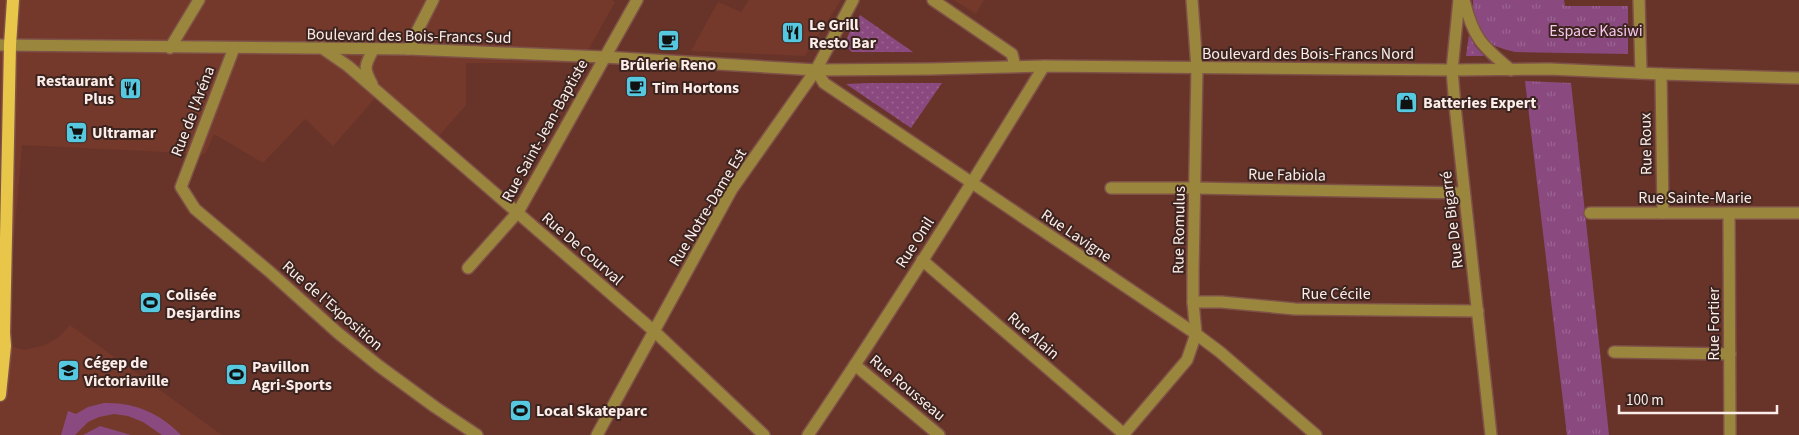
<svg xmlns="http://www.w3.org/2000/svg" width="1799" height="435" font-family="'Source Sans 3',sans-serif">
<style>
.built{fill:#74392b}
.grass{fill:url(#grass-dots)}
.park{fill:url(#park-tufts)}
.pitch{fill:#8a4a7f}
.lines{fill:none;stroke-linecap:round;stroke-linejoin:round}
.minor-casing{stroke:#7f5248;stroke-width:14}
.major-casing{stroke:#7f5248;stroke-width:15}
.minor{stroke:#9b863e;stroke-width:11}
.major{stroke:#e7c649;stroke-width:12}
.labels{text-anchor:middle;stroke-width:4;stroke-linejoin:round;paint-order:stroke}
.poi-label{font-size:16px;font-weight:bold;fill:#faedea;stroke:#3d241f;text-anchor:start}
.park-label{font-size:16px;fill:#f6c6ec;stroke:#3d241f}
.street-label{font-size:16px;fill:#faedea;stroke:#3d241f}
</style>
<defs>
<pattern id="grass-dots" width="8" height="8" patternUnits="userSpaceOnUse" patternTransform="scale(1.25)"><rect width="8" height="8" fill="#8a4a7f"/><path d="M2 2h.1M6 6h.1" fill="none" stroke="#9b6491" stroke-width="1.8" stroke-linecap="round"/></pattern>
<pattern id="park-tufts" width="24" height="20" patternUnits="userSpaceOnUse" patternTransform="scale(1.25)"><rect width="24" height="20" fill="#8a4a7f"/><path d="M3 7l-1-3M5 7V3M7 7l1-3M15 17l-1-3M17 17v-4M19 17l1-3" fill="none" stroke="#9b6491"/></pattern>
</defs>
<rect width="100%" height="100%" fill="#683429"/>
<!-- built -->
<g class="built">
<path d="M0,0H612L615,2L581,63H466V105L430,146L376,97L333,146L305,119L263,163L214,134L205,154L22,145L5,345L25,350L45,345L59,337L70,325L222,435H0Z"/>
<path d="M749,0H841L805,56L691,51L718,2L741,12Z"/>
<path d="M954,0H984L976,14Z"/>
</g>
<!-- grass -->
<g class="grass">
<path d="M860,15L913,52H852C839,43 854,25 860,15Z"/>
<path d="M1469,35L1475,46L1484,56H1466Z"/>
<path d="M870,83H942L911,128L846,84Z"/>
</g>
<!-- park -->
<g class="park">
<path d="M1473,0H1564L1565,6H1628V54L1515,52C1508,50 1498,48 1492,44C1477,34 1473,16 1473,0Z"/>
<path d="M1525,81L1571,83L1609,435H1567Z"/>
</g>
<!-- pitch -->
<g class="pitch">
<path d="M104,403C134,402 160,413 181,435H162L143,422L128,416L114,414L99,417L88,422L75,435H61L68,411L76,414L88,407Z"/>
<path d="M100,426L131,435H83Z"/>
</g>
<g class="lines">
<defs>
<g id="minor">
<path d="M933,0L1012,54L1015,66"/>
<path d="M1459,0L1452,70L1455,106L1491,435"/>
<path d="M1464,0C1473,38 1482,46 1511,70"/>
<path d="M1639,0L1641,73"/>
<path d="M0,45L408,49L604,57L816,70L930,69L1044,66L1452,70L1549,69L1661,74L1799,78"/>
<path d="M170,48L199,0"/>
<path d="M234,48L181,187L195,209L270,272L338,333L379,366L435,407L477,435"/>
<path d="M322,48L348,66L654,331L764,435"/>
<path d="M408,49L433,0"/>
<path d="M816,70L824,83L1196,334L1220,352L1316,435"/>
<path d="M1661,74L1663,213"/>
<path d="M372,84C363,68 365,65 373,50"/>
<path d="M1111,188H1195L1464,193"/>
<path d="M1590,213H1799"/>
<path d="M1729,213L1730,435"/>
<path d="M922,260L1125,435"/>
<path d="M468,268L518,212L637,0"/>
<path d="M1193,302H1221L1295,309L1478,311"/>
<path d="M1614,352L1730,354"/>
<path d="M855,365L939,435"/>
<path d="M597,435L732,189L816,70L853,0"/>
<path d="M808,435C890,314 968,190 1044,66"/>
<path d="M1123,435L1187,360L1196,334L1193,302V272L1197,68L1192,0"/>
</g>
<path id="major" d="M0,395L5,346L4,333L10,45L13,0"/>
</defs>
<!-- minor casing -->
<use href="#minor" class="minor-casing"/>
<!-- major casing -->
<use href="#major" class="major-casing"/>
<!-- minor -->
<use href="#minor" class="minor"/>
<!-- major -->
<use href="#major" class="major"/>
</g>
<!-- icons -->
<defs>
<symbol id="restaurant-square" viewBox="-11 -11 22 22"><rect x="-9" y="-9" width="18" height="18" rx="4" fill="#56c9e1" stroke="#3d241f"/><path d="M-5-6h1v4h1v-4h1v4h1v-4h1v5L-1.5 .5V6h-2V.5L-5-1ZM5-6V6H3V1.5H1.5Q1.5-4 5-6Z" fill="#111"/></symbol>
<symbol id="cafe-square" viewBox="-11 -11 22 22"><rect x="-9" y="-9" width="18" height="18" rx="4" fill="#56c9e1" stroke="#3d241f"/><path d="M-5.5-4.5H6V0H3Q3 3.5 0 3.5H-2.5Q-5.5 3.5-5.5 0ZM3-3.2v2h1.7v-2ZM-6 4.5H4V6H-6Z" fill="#111"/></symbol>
<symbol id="shop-square" viewBox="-11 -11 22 22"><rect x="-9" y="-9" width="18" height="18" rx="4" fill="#56c9e1" stroke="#3d241f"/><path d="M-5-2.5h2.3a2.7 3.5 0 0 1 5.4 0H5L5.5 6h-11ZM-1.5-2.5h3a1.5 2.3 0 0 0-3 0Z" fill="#111"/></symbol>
<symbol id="supermarket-square" viewBox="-11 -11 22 22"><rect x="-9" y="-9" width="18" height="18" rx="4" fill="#56c9e1" stroke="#3d241f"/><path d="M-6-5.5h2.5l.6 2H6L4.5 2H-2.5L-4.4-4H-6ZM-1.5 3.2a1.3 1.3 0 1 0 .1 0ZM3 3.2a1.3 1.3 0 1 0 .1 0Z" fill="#111"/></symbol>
<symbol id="stadium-square" viewBox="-11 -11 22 22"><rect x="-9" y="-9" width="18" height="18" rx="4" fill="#56c9e1" stroke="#3d241f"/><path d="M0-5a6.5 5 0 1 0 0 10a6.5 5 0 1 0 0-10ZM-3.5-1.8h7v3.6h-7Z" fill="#111"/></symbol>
<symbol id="university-square" viewBox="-11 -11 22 22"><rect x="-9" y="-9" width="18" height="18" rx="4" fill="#56c9e1" stroke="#3d241f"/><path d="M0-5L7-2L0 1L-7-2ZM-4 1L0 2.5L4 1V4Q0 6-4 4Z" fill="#111"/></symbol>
</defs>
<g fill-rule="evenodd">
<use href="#restaurant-square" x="780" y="20" width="25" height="25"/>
<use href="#cafe-square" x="656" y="28" width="25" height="25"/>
<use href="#cafe-square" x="624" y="74" width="25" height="25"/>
<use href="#restaurant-square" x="118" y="76" width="25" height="25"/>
<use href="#shop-square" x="1394" y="90" width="25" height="25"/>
<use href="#supermarket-square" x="64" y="120" width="25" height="25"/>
<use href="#stadium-square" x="138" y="290" width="25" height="25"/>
<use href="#university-square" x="56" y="358" width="25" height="25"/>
<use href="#stadium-square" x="224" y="362" width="25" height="25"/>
<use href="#stadium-square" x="508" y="398" width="25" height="25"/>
</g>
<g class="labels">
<!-- poi labels -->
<g class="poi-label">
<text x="809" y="30">Le Grill<tspan x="809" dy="18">Resto Bar</tspan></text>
<text x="668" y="70" text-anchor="middle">Brûlerie Reno</text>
<text x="114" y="86" text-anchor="end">Restaurant<tspan x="114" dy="18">Plus</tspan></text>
<text x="652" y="93">Tim Hortons</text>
<text x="1423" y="108">Batteries Expert</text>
<text x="92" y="138">Ultramar</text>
<text x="166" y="300">Colisée<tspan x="166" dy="18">Desjardins</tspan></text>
<text x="84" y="368">Cégep de<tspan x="84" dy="18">Victoriaville</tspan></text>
<text x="252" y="372">Pavillon<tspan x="252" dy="18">Agri-Sports</tspan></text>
<text x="536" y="416">Local Skateparc</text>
</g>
<!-- park labels -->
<g class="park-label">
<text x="1596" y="36">Espace Kasiwi</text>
</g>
<!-- street labels -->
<g class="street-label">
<text transform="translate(409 35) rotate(1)" y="6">Boulevard des Bois-Francs Sud</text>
<text x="1308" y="59">Boulevard des Bois-Francs Nord</text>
<text transform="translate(192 111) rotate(-69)" y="6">Rue de l'Aréna</text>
<text transform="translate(544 130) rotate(-61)" y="6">Rue Saint-Jean-Baptiste</text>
<text transform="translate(1645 144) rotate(-91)" y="6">Rue Roux</text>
<text transform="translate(1287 174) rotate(1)" y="6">Rue Fabiola</text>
<text x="1695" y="203">Rue Sainte-Marie</text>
<text transform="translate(707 207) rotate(-59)" y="6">Rue Notre-Dame Est</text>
<text transform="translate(1451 220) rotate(-97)" y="6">Rue De Bigarré</text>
<text transform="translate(1178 230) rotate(-89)" y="6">Rue Romulus</text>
<text transform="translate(1077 235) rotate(34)" y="6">Rue Lavigne</text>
<text transform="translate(914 242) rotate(-57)" y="6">Rue Onil</text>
<text transform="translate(583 248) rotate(41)" y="6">Rue De Courval</text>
<text x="1336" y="299">Rue Cécile</text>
<text transform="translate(333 305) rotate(41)" y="6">Rue de l'Exposition</text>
<text transform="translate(1713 324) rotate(-90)" y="6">Rue Fortier</text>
<text transform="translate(1034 335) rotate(41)" y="6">Rue Alain</text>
<text transform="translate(908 387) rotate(40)" y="6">Rue Rousseau</text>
</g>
</g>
<!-- scale -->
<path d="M1619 405v8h158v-8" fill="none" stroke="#faedea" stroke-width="2.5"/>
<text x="1626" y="405" font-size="15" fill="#faedea" stroke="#3d241f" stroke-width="4" paint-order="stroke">100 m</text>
</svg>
